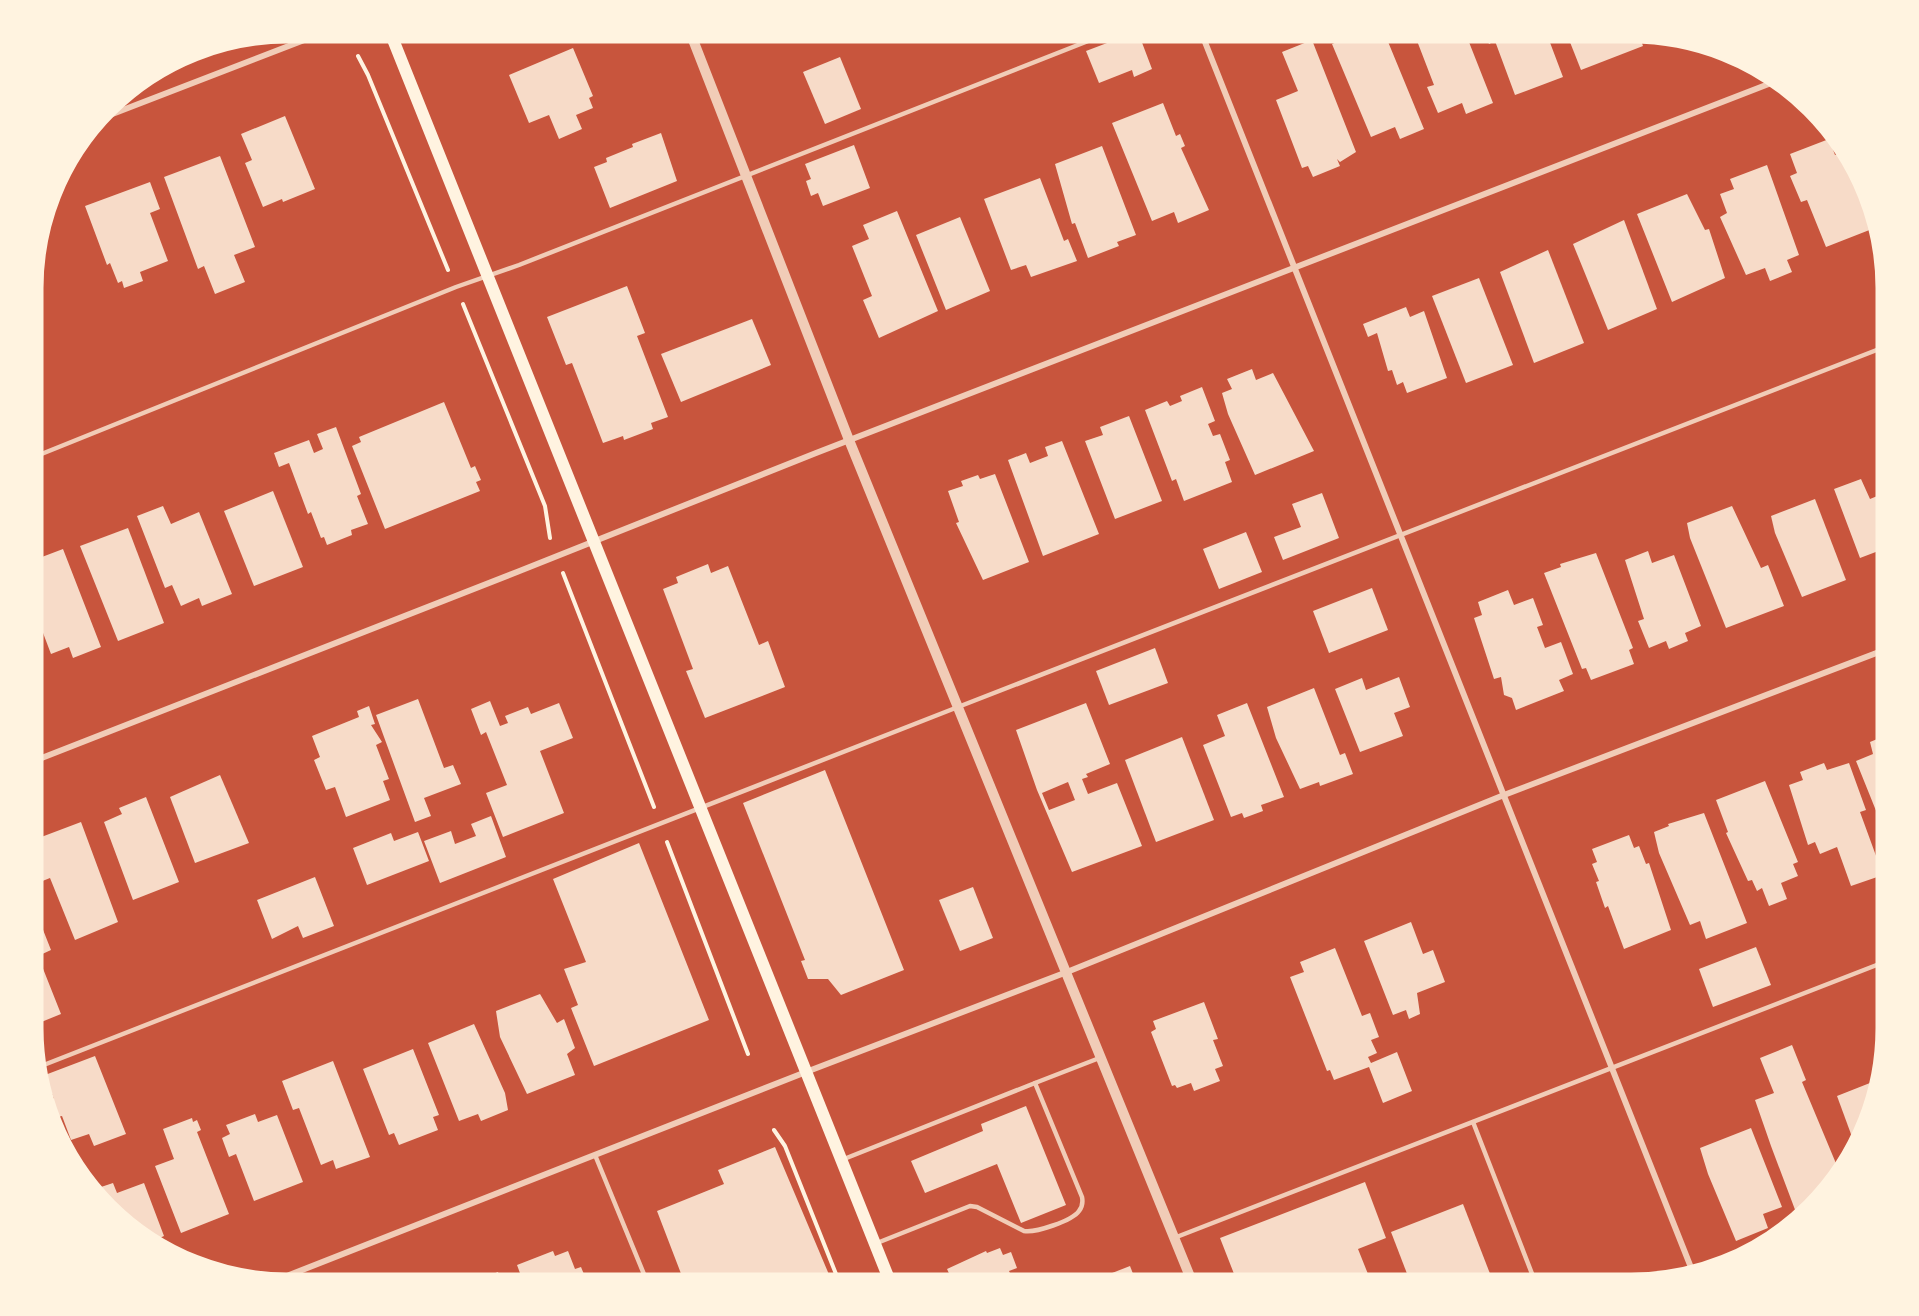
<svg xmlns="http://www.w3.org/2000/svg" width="1919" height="1316" font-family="Merriweather,serif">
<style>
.building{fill:#f7dbc8;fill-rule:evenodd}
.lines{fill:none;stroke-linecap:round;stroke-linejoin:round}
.path{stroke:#fff3e0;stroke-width:4}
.service{stroke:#f1ccb7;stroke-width:4.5}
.minor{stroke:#f1ccb7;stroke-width:6}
.tertiary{stroke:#f1ccb7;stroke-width:10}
.secondary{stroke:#fff3e0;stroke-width:12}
.rim{fill:none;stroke:#fff3e0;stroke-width:3}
</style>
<rect width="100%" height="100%" fill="#c8553d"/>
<!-- building -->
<g class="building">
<path d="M755,32H780L759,41Z"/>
<path d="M1136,32H1138L1152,69L1134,77L1132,70L1099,83L1086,51Z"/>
<path d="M1361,32H1384L1424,129L1400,139L1395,127L1371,137L1332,44Z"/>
<path d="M1418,32H1450L1452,36L1465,32L1493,103L1466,114L1462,103L1438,113L1427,87L1434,85L1414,33Z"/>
<path d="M1484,32H1546L1563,77L1515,95L1495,41L1489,44Z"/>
<path d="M1566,32H1638L1643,46L1581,70Z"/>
<path d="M1312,40L1356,152L1340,162L1337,159L1340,166L1313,177L1308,166L1302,168L1276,100L1298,91L1282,52Z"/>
<path d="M573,48L593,96L589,98L593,108L576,115L582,129L559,139L549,115L529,123L509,75Z"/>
<path d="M840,57L861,109L825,124L803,72Z"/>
<path d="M1163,103L1176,136L1180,134L1185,146L1181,148L1209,210L1178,223L1174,212L1152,221L1112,123Z"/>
<path d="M285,116L315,189L283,202L282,199L263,207L245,163L252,160L241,134Z"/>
<path d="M661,133L677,181L610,208L594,167L607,162L606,158L633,147L632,144Z"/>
<path d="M1829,139L1835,155L1842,152L1872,229L1826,247L1807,200L1801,202L1790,176L1797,173L1790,154Z"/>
<path d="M854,145L870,188L823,206L818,193L811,196L806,181L811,179L805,164Z"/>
<path d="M1102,146L1136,235L1117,242L1119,246L1088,258L1075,223L1072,224L1055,164Z"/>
<path d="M220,156L255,247L234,255L245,282L215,294L204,266L198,269L164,177Z"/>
<path d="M1767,165L1799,255L1787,260L1792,272L1770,281L1765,268L1746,275L1720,217L1727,213L1720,194L1734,189L1730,179Z"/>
<path d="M1040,178L1064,241L1068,239L1077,261L1031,277L1026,265L1011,270L984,199Z"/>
<path d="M150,182L160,209L150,213L168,261L140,272L143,281L124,288L122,281L118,283L110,263L107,265L85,206Z"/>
<path d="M1687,194L1705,230L1709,229L1725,278L1672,302L1637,214Z"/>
<path d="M897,211L938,311L879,338L863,300L872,296L852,246L869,239L863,225Z"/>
<path d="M960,217L990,291L946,310L916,235Z"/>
<path d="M1624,220L1657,309L1608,330L1573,244Z"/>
<path d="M1548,250L1584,343L1534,363L1500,272Z"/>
<path d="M1479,278L1513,365L1466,383L1432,296Z"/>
<path d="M627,286L645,333L637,336L668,417L651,423L653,429L624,440L623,436L603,443L572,363L566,365L547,317Z"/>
<path d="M1406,307L1410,317L1424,311L1447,378L1407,393L1403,382L1397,385L1392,370L1388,371L1377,333L1368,337L1363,324Z"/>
<path d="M752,319L771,365L681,402L661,354Z"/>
<path d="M1252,369L1256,380L1273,373L1314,451L1255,475L1228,414L1222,393L1232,389L1227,379Z"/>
<path d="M1202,387L1215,421L1208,424L1213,436L1220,434L1230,460L1225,462L1232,482L1184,501L1176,479L1172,481L1145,410L1167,401L1170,406L1182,401L1180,396Z"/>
<path d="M444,402L471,468L475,466L481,480L476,482L480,491L385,529L352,446L361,442L359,437Z"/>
<path d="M1129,416L1162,501L1115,519L1085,441L1103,435L1100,427Z"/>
<path d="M336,427L361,494L357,496L368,524L351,530L352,535L327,545L324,537L321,538L311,512L308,514L289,463L279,467L274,453L309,440L314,453L323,449L317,434Z"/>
<path d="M1062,441L1099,534L1043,556L1008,460L1026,453L1030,463L1048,456L1045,447Z"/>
<path d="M995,474L1029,562L983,580L956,523L959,522L948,491L963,486L961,481L978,475L980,479Z"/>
<path d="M1861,479L1870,499L1887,492V559L1885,560L1881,550L1860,558L1834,489Z"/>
<path d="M273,491L303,567L254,586L224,511Z"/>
<path d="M1322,493L1339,538L1283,560L1274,537L1301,527L1292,504Z"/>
<path d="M1815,499L1846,580L1802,597L1775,533L1771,516Z"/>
<path d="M163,506L171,524L199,512L232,594L202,606L199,598L181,606L172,585L165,588L137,516Z"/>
<path d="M1732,506L1761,568L1768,565L1784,606L1726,628L1690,538L1687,523Z"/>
<path d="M128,528L164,623L118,641L80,546Z"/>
<path d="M1246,532L1262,572L1219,589L1203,549Z"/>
<path d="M63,549L101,647L73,658L69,647L51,654L34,609V560Z"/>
<path d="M1648,551L1652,563L1674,555L1701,626L1685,633L1688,641L1669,649L1666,641L1649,648L1638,621L1644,619L1625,560Z"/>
<path d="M1596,553L1633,648L1629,650L1634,664L1591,680L1586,668L1582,669L1544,573L1561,567L1560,564Z"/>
<path d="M708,564L711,573L728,566L759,645L768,641L785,687L705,718L686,671L693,669L663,589L678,583L676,577Z"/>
<path d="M1372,588L1388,630L1329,653L1313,611Z"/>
<path d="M1508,590L1514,605L1533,598L1543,625L1537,627L1545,648L1561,642L1573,674L1559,680L1564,691L1516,710L1512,698L1504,695L1501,677L1494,679L1474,618L1482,615L1478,602Z"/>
<path d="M1155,648L1168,683L1109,705L1096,671Z"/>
<path d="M1399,677L1410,707L1394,713L1403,736L1360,752L1335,689L1362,678L1366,690Z"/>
<path d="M1314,688L1340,755L1345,753L1353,774L1320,786L1319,782L1300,789L1276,738L1267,707Z"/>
<path d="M418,699L444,768L453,765L461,784L424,798L431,816L415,822L376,715Z"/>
<path d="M490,701L500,726L508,723L505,716L528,707L531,714L559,703L573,738L540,751L564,813L503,837L486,793L507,785L486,732L481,735L471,709Z"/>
<path d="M1086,703L1110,764L1086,774L1088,777L1082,779L1088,794L1117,783L1142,846L1072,872L1037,790L1016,730ZM1068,782L1075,800L1049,810L1042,793Z"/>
<path d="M1247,703L1284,797L1261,805L1263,811L1244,818L1242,813L1231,817L1203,745L1225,736L1217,715Z"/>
<path d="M369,706L375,724L371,725L382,742L376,745L389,779L383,781L390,800L346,817L335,787L326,790L314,760L320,757L312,736L359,717L357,711Z"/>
<path d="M1887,735V838L1856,761L1873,754L1870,742Z"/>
<path d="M1182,737L1214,820L1156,842L1125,760Z"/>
<path d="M1824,763L1827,770L1849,763L1866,810L1860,812L1883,875L1851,886L1837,847L1820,854L1815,842L1808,845L1789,785L1803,780L1800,772Z"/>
<path d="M825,770L904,970L841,995L828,979H808L801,961L805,960L743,803Z"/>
<path d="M220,775L249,843L195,863L170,797Z"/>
<path d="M1765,781L1798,862L1793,864L1798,876L1781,883L1787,899L1769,906L1762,888L1757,891L1752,880L1748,881L1726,833L1728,832L1716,800Z"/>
<path d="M146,797L179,882L133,900L104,822L122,814L119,808Z"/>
<path d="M1704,813L1747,923L1706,939L1700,921L1690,925L1659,853L1654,832L1669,826L1668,824Z"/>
<path d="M491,816L506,857L440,883L424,841L451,831L455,844L476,836L471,824Z"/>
<path d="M81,822L118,922L75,940L50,878L40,882L34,864V854L41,851L36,839Z"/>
<path d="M418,832L429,861L367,885L353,848L391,833L394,841Z"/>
<path d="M1629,835L1634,848L1639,846L1646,864L1649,863L1671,930L1624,949L1608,906L1605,908L1596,882L1599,881L1592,864L1597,862L1592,849Z"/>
<path d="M639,843L709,1020L594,1066L571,1008L578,1005L564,969L586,962L553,879Z"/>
<path d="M315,877L334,926L303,938L298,926L272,939L257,900Z"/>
<path d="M973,887L993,938L960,951L939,900Z"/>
<path d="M34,907L51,950L38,956L61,1014L34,1025Z"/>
<path d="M1411,922L1423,954L1433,950L1445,982L1417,993L1420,1014L1409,1019L1406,1010L1393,1015L1364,941Z"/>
<path d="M1756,947L1771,985L1713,1007L1699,969Z"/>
<path d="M1335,948L1362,1016L1370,1013L1379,1037L1371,1040L1377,1053L1368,1057L1371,1063L1397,1052L1412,1091L1383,1103L1369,1067L1334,1080L1330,1070L1327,1071L1290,977L1304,972L1300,962Z"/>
<path d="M540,994L557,1023L564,1019L575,1048L567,1054L575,1075L527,1094L500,1037L496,1011Z"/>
<path d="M1204,1002L1218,1039L1213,1040L1223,1066L1215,1069L1220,1081L1194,1091L1191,1083L1177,1088L1175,1085L1172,1086L1151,1032L1156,1029L1153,1021Z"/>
<path d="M474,1024L505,1093L508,1110L481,1121L478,1114L459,1121L428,1043Z"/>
<path d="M1792,1045L1806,1080L1802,1082L1840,1173L1835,1184L1797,1215L1771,1146L1755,1100L1774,1093L1760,1058Z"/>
<path d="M413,1049L439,1115L433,1117L438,1130L399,1145L394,1133L389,1135L363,1069Z"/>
<path d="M95,1056L126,1134L94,1146L89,1134L71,1140L62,1116L53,1118L48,1102L54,1099L45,1075Z"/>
<path d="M333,1061L370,1157L336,1169L333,1160L321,1165L299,1108L293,1110L282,1081Z"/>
<path d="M1880,1079L1874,1111L1855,1145L1837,1096Z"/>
<path d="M1026,1106L1066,1205L1021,1223L997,1164L925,1193L911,1161L983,1131L981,1124Z"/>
<path d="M255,1114L258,1122L277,1115L303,1182L254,1201L236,1154L229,1157L222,1138L230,1134L226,1125Z"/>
<path d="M192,1118L193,1122L197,1120L201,1130L197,1132L229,1214L181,1233L155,1166L174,1159L163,1129Z"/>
<path d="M1751,1128L1782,1207L1763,1214L1768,1228L1736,1241L1708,1174L1700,1148Z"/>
<path d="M775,1147L833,1284H685L657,1211L724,1184L718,1170Z"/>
<path d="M1365,1182L1386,1238L1358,1249L1372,1284H1238L1220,1238Z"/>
<path d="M113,1183L117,1193L144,1183L164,1236L151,1242L132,1232L95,1189Z"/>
<path d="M1463,1204L1494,1284H1411L1391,1232Z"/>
<path d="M1000,1248L1003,1255L1011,1252L1017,1268L1009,1271L1014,1282L1009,1284H954L947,1269L986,1251L987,1253Z"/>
<path d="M553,1251L555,1256L568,1251L575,1269L581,1267L588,1284H524L517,1265Z"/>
<path d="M1130,1266L1137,1284H1084Z"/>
<path d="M498,1272L502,1284H467Z"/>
</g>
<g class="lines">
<!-- path -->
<g class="path">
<path d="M358,56L368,75L448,270"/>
<path d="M463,304L545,506L550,538"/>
<path d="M563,573L654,807"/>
<path d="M667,842L748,1054"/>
<path d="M774,1130L785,1146L840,1284"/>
</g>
<!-- service -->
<g class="service">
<path d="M34,284L62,170"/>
<path d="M34,457L456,287L519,265L1111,32"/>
<path d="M36,1068L958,707L1887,346"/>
<path d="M1473,1122L1536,1284"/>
<path d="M595,1155L648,1284"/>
<path d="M844,1159L1035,1083"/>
<path d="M1174,1238L1887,961"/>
<path d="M877,1243L970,1206L977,1207L1024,1231C1035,1233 1072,1221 1079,1211C1083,1206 1083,1202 1082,1197L1035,1083L1102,1057"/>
</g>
<!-- minor -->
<g class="minor">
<path d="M1201,32L1692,1270"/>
<path d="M102,118L325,32"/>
<path d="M34,761L517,572L816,453L1779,80"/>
<path d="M269,1283L806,1072L1067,972L1504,795L1887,649"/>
</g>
<!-- tertiary -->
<path class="tertiary" d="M690,32L849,440L1193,1284"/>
<!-- secondary -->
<path class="secondary" d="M390,32L891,1284"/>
</g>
<!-- crop -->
<path d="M0 0H1919V1316H0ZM288 42H1631A246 246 0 0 1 1877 288V1028A246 246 0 0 1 1631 1274H288A246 246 0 0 1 42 1028V288A246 246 0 0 1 288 42Z" fill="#fff3e0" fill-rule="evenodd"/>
<path class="rim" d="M288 42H1631A246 246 0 0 1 1877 288V1028A246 246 0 0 1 1631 1274H288A246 246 0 0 1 42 1028V288A246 246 0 0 1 288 42Z"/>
</svg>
